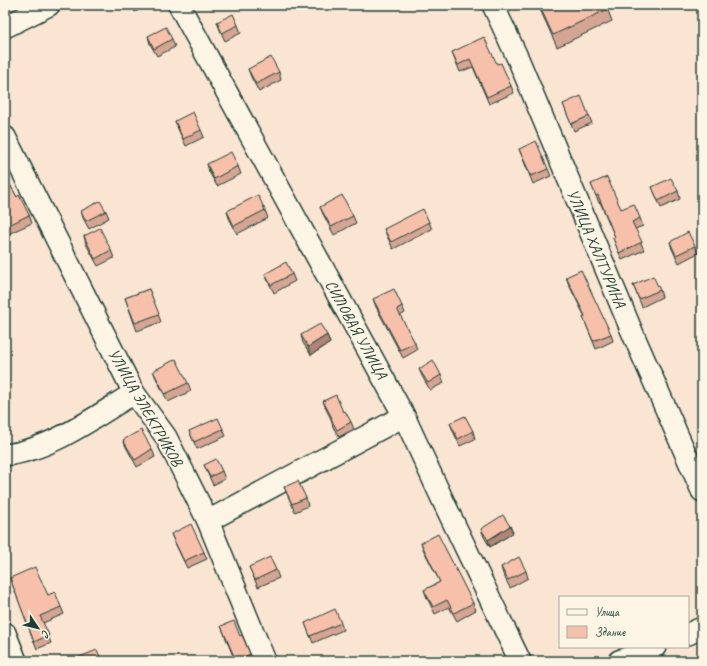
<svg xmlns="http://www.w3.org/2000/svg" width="707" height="666" font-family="Caveat,sans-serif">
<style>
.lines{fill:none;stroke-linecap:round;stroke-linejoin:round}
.minor-casing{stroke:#1f3d34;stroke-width:24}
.minor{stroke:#fcf5e5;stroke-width:21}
.wall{fill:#d4a592;stroke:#1f3d34}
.shaded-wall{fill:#ad8677;stroke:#1f3d34}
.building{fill:#f7c0aa;stroke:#1f3d34}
.labels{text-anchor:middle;stroke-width:4;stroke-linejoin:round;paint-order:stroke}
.street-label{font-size:16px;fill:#1f3d34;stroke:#fcf5e5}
</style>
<rect width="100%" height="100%" fill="#fae5d3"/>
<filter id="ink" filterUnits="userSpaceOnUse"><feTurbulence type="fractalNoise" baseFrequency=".025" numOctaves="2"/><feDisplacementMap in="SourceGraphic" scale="8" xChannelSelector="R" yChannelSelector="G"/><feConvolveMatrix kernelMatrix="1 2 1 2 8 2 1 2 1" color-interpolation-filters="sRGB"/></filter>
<g filter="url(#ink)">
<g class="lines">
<defs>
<g id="minor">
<path d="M179,5L404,416L445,505L520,661"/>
<path d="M493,5L519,61L633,334L702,491"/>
<path d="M5,27L49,5"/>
<path d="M5,137L134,393L166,437L208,521L265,661"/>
<path d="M5,455C51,450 95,417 134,393"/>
<path d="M208,521L404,416"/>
<path d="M5,633L16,661"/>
<path d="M688,634L702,628"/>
<path d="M619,661L655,647"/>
</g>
</defs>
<!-- minor casing -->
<use href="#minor" class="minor-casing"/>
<!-- minor -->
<use href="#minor" class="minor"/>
</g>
<!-- wall -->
<g class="wall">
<path d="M131,5H148L135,12Z"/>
<path d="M538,5H606L612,21L557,47Z"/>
<path d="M217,22L238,25L241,33L225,41L220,30Z"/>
<path d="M148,36L172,39L175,47L157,56L150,44Z"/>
<path d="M452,52L497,64L511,86L514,93L489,104L473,67L460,72Z"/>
<path d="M248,69L279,72L281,80L259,92L251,77Z"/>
<path d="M563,104L589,116L592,123L574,131Z"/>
<path d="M175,121L201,130L204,137L186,146L178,129Z"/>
<path d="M519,149L548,169L551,176L533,184Z"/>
<path d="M207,164L238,166L241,174L217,186L209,172Z"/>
<path d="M5,176L17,197L29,215L32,223L6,235L5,234Z"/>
<path d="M591,184L621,209L640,218L643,226L635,229L644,250L622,260L613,238L615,237L600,202L599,203Z"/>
<path d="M652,187L678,191L680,199L661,208Z"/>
<path d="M320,207L353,216L356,223L334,235L323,214Z"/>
<path d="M265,210L268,218L237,234L229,218L227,211Z"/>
<path d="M81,211H106L109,218L89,229L83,218Z"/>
<path d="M429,222L432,229L393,249L387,236L384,229Z"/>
<path d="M84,236L111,250L114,258L98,266L86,244Z"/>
<path d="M670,242L695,246L698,253L679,263L672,249Z"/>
<path d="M265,274H292L295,281L274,293L268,281Z"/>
<path d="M566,277L611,334L613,341L596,349L583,317H585L569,285Z"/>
<path d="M633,285L660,290L662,297L642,307Z"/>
<path d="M149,289L161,322L137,331L125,298Z"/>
<path d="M373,299L402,306L405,313L400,316L415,343L417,350L403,358L376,307Z"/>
<path d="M301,335H327L330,343L311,355L303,343Z"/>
<path d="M419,369L441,375L444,383L430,390L422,376Z"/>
<path d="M153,371L188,383L191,391L168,402L156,378Z"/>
<path d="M323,401L343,412L351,422L354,429L339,437L333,427L331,419L326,409Z"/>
<path d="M450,423L473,431L475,439L460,446L453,431Z"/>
<path d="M223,429L226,436L197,449L189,431Z"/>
<path d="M123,440L152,449L155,457L137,467L126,447Z"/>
<path d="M204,465L222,471L225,479L213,485L207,472Z"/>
<path d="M284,487L306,498L308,506L295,512Z"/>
<path d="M510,526L513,533L490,547L484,537L481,529Z"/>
<path d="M171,534L204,552L207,559L187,568L174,541Z"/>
<path d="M421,543L473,603L476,610L457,621L449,607L435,614L427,598L424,590L440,582L424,551Z"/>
<path d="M249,567L276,570L279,578L258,587Z"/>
<path d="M501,567L526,571L528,578L510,588L503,574Z"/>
<path d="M10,578L48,595L61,607L64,614L43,623L51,643L37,649Z"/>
<path d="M305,623H341L343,630L313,643Z"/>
<path d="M221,626L240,636L250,654L252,661H235Z"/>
</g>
<!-- shaded-wall -->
<g class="shaded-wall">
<path d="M327,335L330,343L311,355L308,347Z"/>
<path d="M510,526L513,533L490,547L488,540Z"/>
</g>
<!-- building -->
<g class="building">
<path d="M539,5H606L608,9L553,35Z"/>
<path d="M233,14L238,25L222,33L217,22Z"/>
<path d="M166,27L172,39L154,49L148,36Z"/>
<path d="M484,37L497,64L501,63L511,86L487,97L470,59L458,65L452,52Z"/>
<path d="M271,57L279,72L256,84L248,69Z"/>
<path d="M581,96L589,116L571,124L563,104Z"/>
<path d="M193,112L201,130L183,139L175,121Z"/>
<path d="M536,141L548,169L531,176L519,149Z"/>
<path d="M231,152L238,166L214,179L207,164Z"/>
<path d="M5,176L17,197L19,195L29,215L5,227Z"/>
<path d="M607,177L621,209L634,204L640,218L632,222L642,242L619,253L613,238L615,237L598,195L596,196L591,184Z"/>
<path d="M671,178L678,191L658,201L652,187Z"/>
<path d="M258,195L265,210L234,226L227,211Z"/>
<path d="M342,195L353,216L331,227L320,207Z"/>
<path d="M100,201L106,211L86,221L81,211Z"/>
<path d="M423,209L429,222L391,242L384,229Z"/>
<path d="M100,228L111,250L95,259L84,236Z"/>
<path d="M688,232L695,246L676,255L670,242Z"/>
<path d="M286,262L292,274L271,285L265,274Z"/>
<path d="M581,270L611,334L593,341L583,317L585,316L566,277Z"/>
<path d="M653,276L660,290L639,299L633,285Z"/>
<path d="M149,289L159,314L135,323L125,298Z"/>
<path d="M394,289L402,306L397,309L415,343L400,350L373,299Z"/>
<path d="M320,324L327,335L308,347L301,335Z"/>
<path d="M176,359L188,383L165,394L153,371Z"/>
<path d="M433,360L441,375L428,383L419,369Z"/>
<path d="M336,395L343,412L345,411L351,422L337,430L331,419L332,418L323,401Z"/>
<path d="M465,416L473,431L458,439L450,423Z"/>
<path d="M218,418L223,429L194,442L189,431Z"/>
<path d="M141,430L152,449L135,460L123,440Z"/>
<path d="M216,459L222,471L210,477L204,465Z"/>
<path d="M298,481L306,498L292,504L284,487Z"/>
<path d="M503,515L510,526L488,540L481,529Z"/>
<path d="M191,524L204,552L184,561L171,534Z"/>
<path d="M438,534L473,603L454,613L447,600L433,607L424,590L440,582L421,543Z"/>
<path d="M270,557L276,570L255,580L249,567Z"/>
<path d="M519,557L526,571L508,580L501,567Z"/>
<path d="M35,567L48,595L55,592L61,607L40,616L49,635L34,642L10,578Z"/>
<path d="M335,609L341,623L310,636L305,623Z"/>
<path d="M234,621L240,636L242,635L250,654L246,656L247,661H236L221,626Z"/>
<path d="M97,650L102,661H72V660Z"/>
</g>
</g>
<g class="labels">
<!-- street labels -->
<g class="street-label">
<text transform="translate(597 248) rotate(67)" y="6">УЛИЦА ХАЛТУРИНА</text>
<text transform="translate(357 329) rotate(61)" y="6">СИЛОВАЯ УЛИЦА</text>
<text transform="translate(146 407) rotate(60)" y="6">УЛИЦА ЭЛЕКТРИКОВ</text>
</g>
</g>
<!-- margin -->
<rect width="707" height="666" fill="none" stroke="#fcf5e5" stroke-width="20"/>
<rect x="10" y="10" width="687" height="646" fill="none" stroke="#1f3d34" stroke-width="1.5" filter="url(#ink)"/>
<!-- legend -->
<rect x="559" y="596" width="130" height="52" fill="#fcf5e5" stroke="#a4ab9e"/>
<rect x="567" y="609" width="20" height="6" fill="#fcf5e5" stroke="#a4ab9e"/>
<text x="595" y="616" font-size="12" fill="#1f3d34">Улица</text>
<rect x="567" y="626" width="20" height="12" fill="#f7c0aa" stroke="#a4ab9e"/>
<text x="595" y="636" font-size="12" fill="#1f3d34">Здание</text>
<!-- north arrow -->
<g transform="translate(38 628) rotate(125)" stroke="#fcf5e5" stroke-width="3" paint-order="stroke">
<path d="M0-3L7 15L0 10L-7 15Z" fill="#1f3d34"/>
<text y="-6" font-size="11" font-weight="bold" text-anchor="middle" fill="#1f3d34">С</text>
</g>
</svg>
